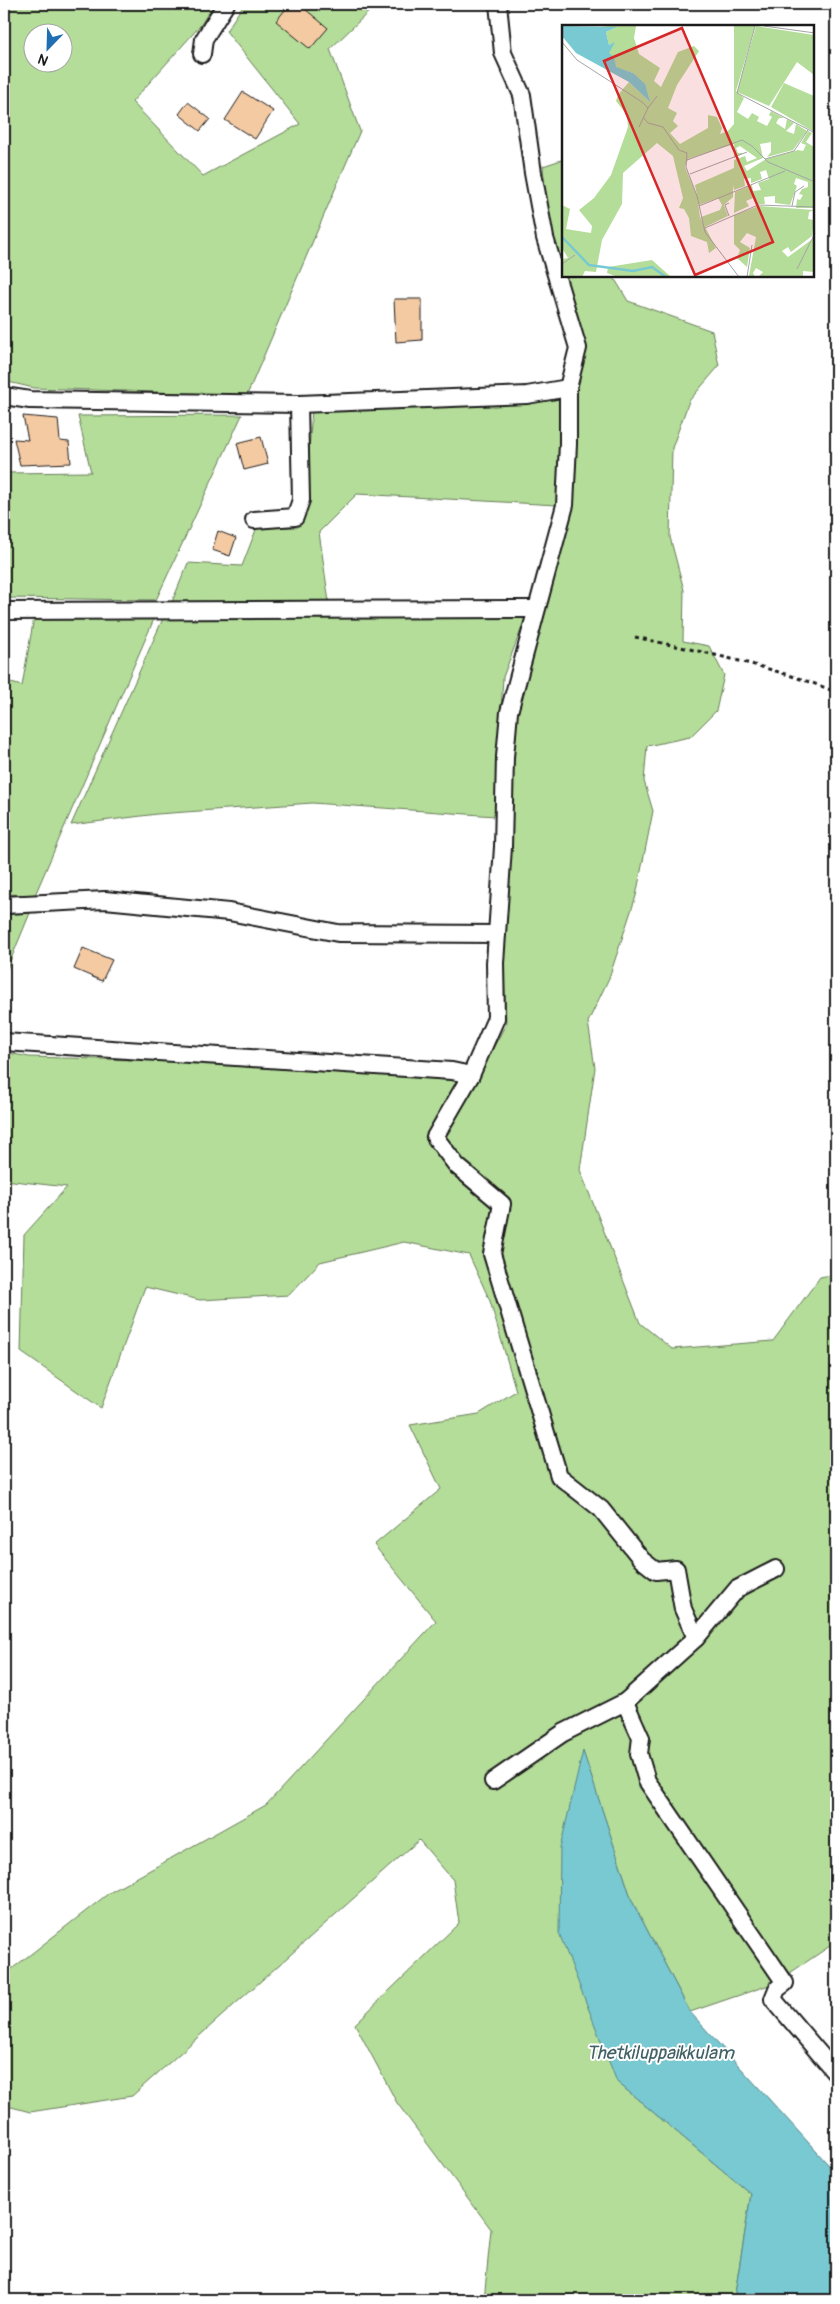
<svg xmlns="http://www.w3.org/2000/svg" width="840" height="2304" font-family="Pangolin,sans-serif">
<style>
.green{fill:#b4dd99;stroke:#687c5a;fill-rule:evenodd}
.water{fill:#79c9d2;stroke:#548489}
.building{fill:#f4caa3;stroke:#1c1c1c}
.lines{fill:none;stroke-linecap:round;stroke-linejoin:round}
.minor-casing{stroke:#1c1c1c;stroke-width:20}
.path{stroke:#1c1c1c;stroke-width:3;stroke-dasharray:4 4;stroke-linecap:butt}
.minor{stroke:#fff;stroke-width:16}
.labels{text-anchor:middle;stroke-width:4;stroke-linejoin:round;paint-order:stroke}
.water-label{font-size:19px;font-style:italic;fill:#416165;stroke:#fff}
.inset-river{fill:none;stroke:#79c9d2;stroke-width:2.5}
.inset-road{fill:none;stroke:#a4a4a4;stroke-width:1}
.view{fill:#d62828;fill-opacity:0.15;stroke:#d62828;stroke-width:2.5}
.inset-edge{fill:none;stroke:#1c1c1c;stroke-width:2.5}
</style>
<rect width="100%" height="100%" fill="#fff"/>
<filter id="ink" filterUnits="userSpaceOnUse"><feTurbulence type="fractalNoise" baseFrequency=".02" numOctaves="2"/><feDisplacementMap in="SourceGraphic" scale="10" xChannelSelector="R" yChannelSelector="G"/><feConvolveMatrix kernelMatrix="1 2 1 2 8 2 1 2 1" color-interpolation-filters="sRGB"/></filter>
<g filter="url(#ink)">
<!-- green -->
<g class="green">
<path d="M4,4H214L200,26L132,102L203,176L300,124L226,31L244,4H377L330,49L360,131L247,395L34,388L4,381ZM32,32H62V62H32Z"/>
<path d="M564,159V276H613L628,301L712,331L719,366L689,401L672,448L670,537L684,590L683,641L709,646L724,675L716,711L690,737L647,746L644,781L653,811L636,896L609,978L588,1022L595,1068L580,1170L640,1323L672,1349L773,1341L820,1277L836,1274V1942L775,1983L690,2012L632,1901L583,1752L617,2082L751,2194L734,2300H484L491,2229L397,2103L355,2024L459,1923L453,1880L419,1840L132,2096L30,2112L4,2105V1975L109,1893L266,1805L436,1621L374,1545L441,1489L410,1425L479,1414L516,1391L490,1301L469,1255L404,1242L320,1262L289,1295L200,1300L145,1287L101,1408L21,1352L24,1235L67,1187L4,1180V1052L29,1057L274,1064L457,1081L477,1078L506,1024L503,941L512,847V757L514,715L570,511L574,393L584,350L549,238L543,166Z"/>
<path d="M560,395L557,505L357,494L319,532L331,616L527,614L503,677L495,816L312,803L157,814L71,825L165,614H167L188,563L242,566L257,527H298L306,493L312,409C394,408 478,409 560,395Z"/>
<path d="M242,415L156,600L4,598V466L5,473L91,472L78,416Z"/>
<path d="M34,617L154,619L35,895L4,894V681L22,686Z"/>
<path d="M30,913L4,976V915Z"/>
</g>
<!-- water -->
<path class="water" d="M583,1751L632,1901L690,2012L836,2173V2300H734L751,2194L617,2082L559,1933L560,1848Z"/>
<!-- building -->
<g class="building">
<path d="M290,4H299L328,28L310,49L276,21Z"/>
<path d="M243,92L273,111L255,139L225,120Z"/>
<path d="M188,102L210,119L200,131L179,114Z"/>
<path d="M394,299H422V340L396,342Z"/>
<path d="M23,416L58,419L60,441L69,442L71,463L20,465L14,439L28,440Z"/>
<path d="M261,437L268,464L244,470L237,443Z"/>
<path d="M218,531L236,538L230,556L212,550Z"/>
<path d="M83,948L112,960L102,981L74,969Z"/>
</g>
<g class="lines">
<defs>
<g id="minor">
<path d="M498,4L503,53L522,95L533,173L545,238L578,348L568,388V444L565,505L509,712L505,757L503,847L495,963L496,1018L471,1075L435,1137L457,1166L502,1204L492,1254L559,1476L601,1509L642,1560L656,1571L676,1569L683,1609L696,1638"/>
<path d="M202,54L204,39L226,4"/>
<path d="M4,396L30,400L299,404L527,395L568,388"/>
<path d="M254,520L295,517L301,500L299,404"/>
<path d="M4,611L535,609"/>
<path d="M4,905L105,900L229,912L338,933L497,934"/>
<path d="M4,1042L452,1071L471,1075"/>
<path d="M776,1569L737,1589L696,1638L625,1702L641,1738L639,1754L647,1781L785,1983L777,1989L773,1999L836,2073"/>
<path d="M493,1781L563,1733L625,1702"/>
</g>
</defs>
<!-- minor casing -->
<use href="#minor" class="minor-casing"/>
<!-- path -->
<path class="path" d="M635,637C703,652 772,666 836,692"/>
<!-- minor -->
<use href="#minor" class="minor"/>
</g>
</g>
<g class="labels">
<!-- water labels -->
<g class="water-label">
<text x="660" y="2059">Thetkiluppaikkulam</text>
</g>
</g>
<!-- overview -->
<g transform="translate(562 25)">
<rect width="252" height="252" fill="#fff"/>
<path d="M39,1H74L72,13L77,29L98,43L92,56L99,62L116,27L132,21L137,26L115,60L106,83L115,88L111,96L116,101L108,108L118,119L146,103V90L155,92L160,103L158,109L166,106L172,99V1H193L174,66L182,73L175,87L186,94L190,88L197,92L195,96L205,101L210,92L207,90L209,86L222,93H217L214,98L223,104L225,94L232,98L224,106L232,109L234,99L245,106L231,125L205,132L209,127V117L198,119L201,133L182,141L185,146L204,134L236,125L241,126L244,120L239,118L246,106L250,108L244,117L252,122V183H234L235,174L238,175L241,170L237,169L240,164L246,162V157L234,153L232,159L235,161L228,180L213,178V171L202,172L203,179H196L191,173L184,176L187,181L172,188L173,167L190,160L191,166L199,165L196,158L207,154L204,145L198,147L200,154L189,158V153L182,154L183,161L172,165L171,160V172L162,180L166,191L143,202L139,192L158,185L160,180L156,173L137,180L133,160L172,143V135L183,131L185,137L195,133L178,121L174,123L176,128H182L172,133V119L126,134L123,142L135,171L138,192L154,223L147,228L145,217L129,211L127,193L122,184L117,183L121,173L111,131L95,118L61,148L60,179L40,215L34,247L23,246L20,252H0V234L6,233L0,223V180L8,184L4,204L29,208L30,201L17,185L32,173L49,150L66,102L65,90L54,76L56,70L67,57L87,76L71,48L54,43L46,28L52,18L47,20L44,7L53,3ZM194,1L252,10V50L235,37L207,81L175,67ZM222,58L252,71V107L209,82ZM197,181L252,185L247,187L246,194L252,195L250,211L229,227L226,222L220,226L226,232L252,213V247L241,246V252H196L201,247L194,243L191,248L193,252L187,251L194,212L185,208L178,217L188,223L185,242L175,233L178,225L172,219V190ZM90,235L109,252H56L45,248L46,242Z" fill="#b4dd99"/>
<path d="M0,1L55,2L44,7L47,20L53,17L47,28L52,32L54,42L71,48L83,59L88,77L67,57L14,28L0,11Z" fill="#79c9d2"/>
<path class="inset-river" d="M0,212L27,240L71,246L90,242L104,252"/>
<path class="inset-road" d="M193,1L175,68L253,108M202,1L253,8M0,17L15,35L80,77L86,83L77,102M86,83L95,71M81,92L86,98L101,102L117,125L125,128L124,142L135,171L143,207L177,252M203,134L232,126L246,105M125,135L180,115L190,121L206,137L253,157M128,149L185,127M167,178L163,180L167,191M137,181L223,146M230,181L233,167L242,161M143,203L196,180L253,182M0,239L13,230M235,244L253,208M185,252L190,220"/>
<path class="view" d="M120,3L211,217L133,250L42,36Z"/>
<rect width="252" height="252" class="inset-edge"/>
</g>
<!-- margin -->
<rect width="840" height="2304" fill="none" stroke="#fff" stroke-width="20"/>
<rect x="10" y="10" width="820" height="2284" fill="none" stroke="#1c1c1c" stroke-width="2" filter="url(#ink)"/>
<!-- north arrow -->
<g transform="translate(48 48) rotate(203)"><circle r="24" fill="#ffffff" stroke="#a4a4a4"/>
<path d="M0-4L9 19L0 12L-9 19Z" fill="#1f6fb2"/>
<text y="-8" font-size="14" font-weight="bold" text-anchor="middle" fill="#1c1c1c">N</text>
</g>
</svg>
